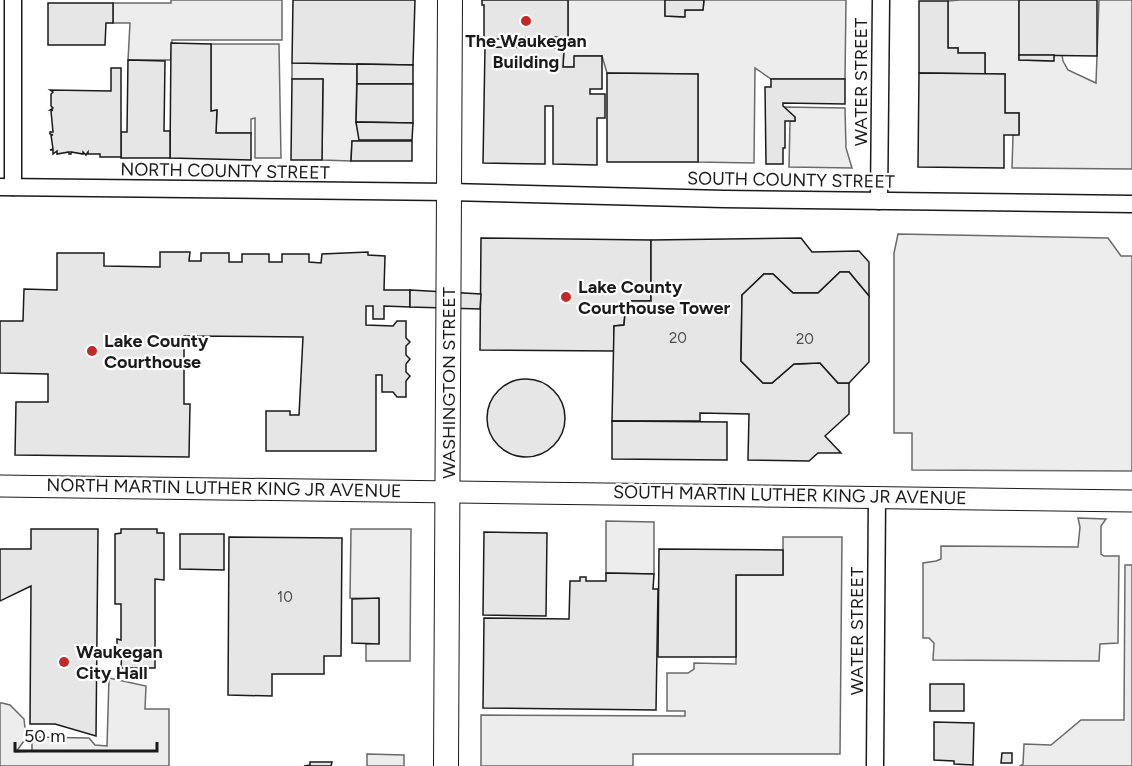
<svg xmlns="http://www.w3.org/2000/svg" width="1132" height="766" font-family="Figtree,sans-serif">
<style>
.built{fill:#ededed;stroke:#6a6a6a;stroke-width:1.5}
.building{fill:#e6e6e6;stroke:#1a1a1a;stroke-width:1.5}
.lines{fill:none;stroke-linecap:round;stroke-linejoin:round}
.minor-casing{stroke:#1a1a1a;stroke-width:19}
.tertiary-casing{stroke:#1a1a1a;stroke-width:23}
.secondary-casing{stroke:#1a1a1a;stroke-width:26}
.minor{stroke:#fff;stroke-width:16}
.tertiary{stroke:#fff;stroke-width:21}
.secondary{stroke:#fff;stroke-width:24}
.poi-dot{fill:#c62828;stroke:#fff;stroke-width:2}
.labels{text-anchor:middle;stroke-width:4.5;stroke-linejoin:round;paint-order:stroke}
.number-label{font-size:15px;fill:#4d4d4d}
.poi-label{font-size:18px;font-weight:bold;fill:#1a1a1a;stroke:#fff;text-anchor:start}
.street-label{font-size:18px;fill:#1a1a1a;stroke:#fff}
</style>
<rect width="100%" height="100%" fill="#fff"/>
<!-- built -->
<g class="built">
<path d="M171,0H282V40H172L171,60H128L130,23H113V3H171Z"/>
<path d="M568,0H665V16L684,17L685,10H703L704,0H846L845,79H771L755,68L754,163L698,162V74L607,73L602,56H575L574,67H563L564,48L568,37Z"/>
<path d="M960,0H1019V60L1053,61L1054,55H1062L1063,61L1068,70L1096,83L1099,0H1132V169L1012,168L1013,135L1019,134V113H1005V74H985V53H958V48H948V1Z"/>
<path d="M211,44H279L281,158H255V118L251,119V133H216L217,111H211Z"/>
<path d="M292,63L357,64L356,122L360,141H352L351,161L322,160L323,79H292Z"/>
<path d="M784,107L845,108L846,148L852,168L789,167L790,121H795V117Z"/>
<path d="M898,234L1108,238L1121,256H1132V471L912,470V433H894V253Z"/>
<path d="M1078,518L1106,519L1101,526V554L1104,556H1119L1118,643L1100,644L1099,661L933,660L934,643L929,638H923V563L936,561L941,559V546L1078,547L1080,527Z"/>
<path d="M606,521L654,522V574L606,573Z"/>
<path d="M351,529H411L410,661H366V644L379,643V599L350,598Z"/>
<path d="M783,537H842L840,754H633V766H481V715L685,716V711H667V673H688L694,669V663L736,664V575H783Z"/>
<path d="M1125,565H1132V766H1020L1023,764L1024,744L1051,745L1081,720H1124Z"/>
<path d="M109,678L146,686L145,709H169V766H0V703H2L10,705L24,719L26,738L16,752L32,751V737L89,738L95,745L107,746Z"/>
<path d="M367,754L404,755V766H367Z"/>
</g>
<!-- building -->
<g class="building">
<path d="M293,0H415L413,65L292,63Z"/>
<path d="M482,0H568V37H505V39H484V5H482Z"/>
<path d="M665,0H704L703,10H685V17L665,16Z"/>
<path d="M1019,0H1097V56L1019,55Z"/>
<path d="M919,1H948V48H958V53H985V74L919,73Z"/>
<path d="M48,3H113V23H106L105,45H48Z"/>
<path d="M171,43L211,44V111L217,110L216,133H251V160L170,158Z"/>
<path d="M485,47L564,48L563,67H574V56H602V89H590V94H605V118H597V165L553,164V106H545V164L483,163Z"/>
<path d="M1019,55H1054V61L1019,60Z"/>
<path d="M128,60L165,61L164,131H170V158H121V132H127Z"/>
<path d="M357,64L413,65V84H357Z"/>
<path d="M111,68H121V157H100V154H88V152L86,155L83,152V154L71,152V154H69V152L57,154V151L53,154V150H50L53,149L51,135H53L50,134V132H53L51,111L53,110H50L53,108L51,106V94L53,92L50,90L111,91Z"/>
<path d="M607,73L698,74V162H607Z"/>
<path d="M919,73L1005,74V113H1019V135H1004V168L918,167Z"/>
<path d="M292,79H323L322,160H291Z"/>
<path d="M771,79H845V104L783,103V106L795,117V121H785V148H783V164H766L765,87H771Z"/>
<path d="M357,84H413V123L356,122Z"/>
<path d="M356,122L413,123L412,140H359Z"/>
<path d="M352,141H412V161H351Z"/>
<path d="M481,238L651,240V301H626L624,325L614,326V351L480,350Z"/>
<path d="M801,238L812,252L859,251L869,262V296L849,272H840L818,293H793L773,274H764L742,295L741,361L763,383H772L794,364L820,363L838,383H849V414L825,436L841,453H818L809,461L748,460L749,414L700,413V421H612L614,326L624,325L626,301H651V240Z"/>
<path d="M160,252H190L189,261H201V253H229V262H242V254H269V262H282V254H309V262L321,263L322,254L368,252V255L385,256L384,290H410V307L384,306V319H373V306H366V325L393,326L397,321H406V338L410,342L406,346V355L410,359L406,364V372L410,376L406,381V397H397L393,392H382V375H376V451H266V411H290V415H299L303,337L184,336V404H190L189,457L15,455L16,402H48V374L0,373V321H23L24,289L57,290V253H104V266L160,267Z"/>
<path d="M840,272H849L869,296V362L849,383H838L820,363L794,364L772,383H763L741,361L742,295L764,274H773L793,293H818Z"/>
<path d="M410,290L481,294L480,309L410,307Z"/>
<circle cx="526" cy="418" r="39"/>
<path d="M612,421L727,422V460L612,459Z"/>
<path d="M31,529H98L96,736L55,724H30L31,586L0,601V549H31Z"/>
<path d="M121,529H157V533H164V580L155,579V668H121L122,650H117V639L121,640V604H115V534L121,533Z"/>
<path d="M484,532L547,533L546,616L483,615Z"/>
<path d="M180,534H224V570L180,569Z"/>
<path d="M229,537L342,538L341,656H324V674H272V696L228,695Z"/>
<path d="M659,549L783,550V575H736V657H658Z"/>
<path d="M606,573L654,574L653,589H658L656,710L483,708L484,618L569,619L570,581H580V577H586V581H606Z"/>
<path d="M379,598V644L352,643V599Z"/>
<rect x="930" y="684" width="34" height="27"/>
<path d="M934,722L974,723L973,765L954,764V761L934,760Z"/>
<path d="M1002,753H1012V763H1001Z"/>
<path d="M310,762H332L331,766H304L310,765Z"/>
</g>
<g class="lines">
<defs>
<g id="minor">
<path d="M13,0V187"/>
<path d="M0,187L449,192L724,199L1132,204"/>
<path d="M879,201L881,0"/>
<path d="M875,766L877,496"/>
</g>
<path id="tertiary" d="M0,486L1132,501"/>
<path id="secondary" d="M446,766L450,0"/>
</defs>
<!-- minor casing -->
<use href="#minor" class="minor-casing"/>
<!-- tertiary casing -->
<use href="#tertiary" class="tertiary-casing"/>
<!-- secondary casing -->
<use href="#secondary" class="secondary-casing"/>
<!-- minor -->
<use href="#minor" class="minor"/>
<!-- tertiary -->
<use href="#tertiary" class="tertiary"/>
<!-- secondary -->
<use href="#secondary" class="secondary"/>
</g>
<!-- markers -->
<g class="poi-dot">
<circle cx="526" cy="21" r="6"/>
<circle cx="566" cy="297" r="6"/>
<circle cx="92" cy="351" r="6"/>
<circle cx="64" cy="662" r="6"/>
</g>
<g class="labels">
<!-- number labels -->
<g class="number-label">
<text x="678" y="343">20</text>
<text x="805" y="344">20</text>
<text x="285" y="602">10</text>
</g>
<!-- poi labels -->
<g class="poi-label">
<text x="526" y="47" text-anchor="middle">The Waukegan<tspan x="526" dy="21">Building</tspan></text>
<text x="578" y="293">Lake County<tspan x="578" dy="21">Courthouse Tower</tspan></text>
<text x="104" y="347">Lake County<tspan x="104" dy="21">Courthouse</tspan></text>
<text x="76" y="658">Waukegan<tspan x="76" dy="21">City Hall</tspan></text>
</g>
<!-- street labels -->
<g class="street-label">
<text transform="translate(861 82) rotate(-90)" y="6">WATER STREET</text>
<text transform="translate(225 171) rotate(1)" y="6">NORTH COUNTY STREET</text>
<text transform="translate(791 180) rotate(1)" y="6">SOUTH COUNTY STREET</text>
<text transform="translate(449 383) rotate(-90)" y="6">WASHINGTON STREET</text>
<text transform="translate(224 488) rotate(1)" y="6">NORTH MARTIN LUTHER KING JR AVENUE</text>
<text transform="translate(790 495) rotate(1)" y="6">SOUTH MARTIN LUTHER KING JR AVENUE</text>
<text transform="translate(857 631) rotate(-90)" y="6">WATER STREET</text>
</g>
</g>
<!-- scale -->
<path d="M15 742v9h142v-9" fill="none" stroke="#1a1a1a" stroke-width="3"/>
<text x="24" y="742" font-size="18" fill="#1a1a1a" stroke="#ffffff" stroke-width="4.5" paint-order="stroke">50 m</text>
</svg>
